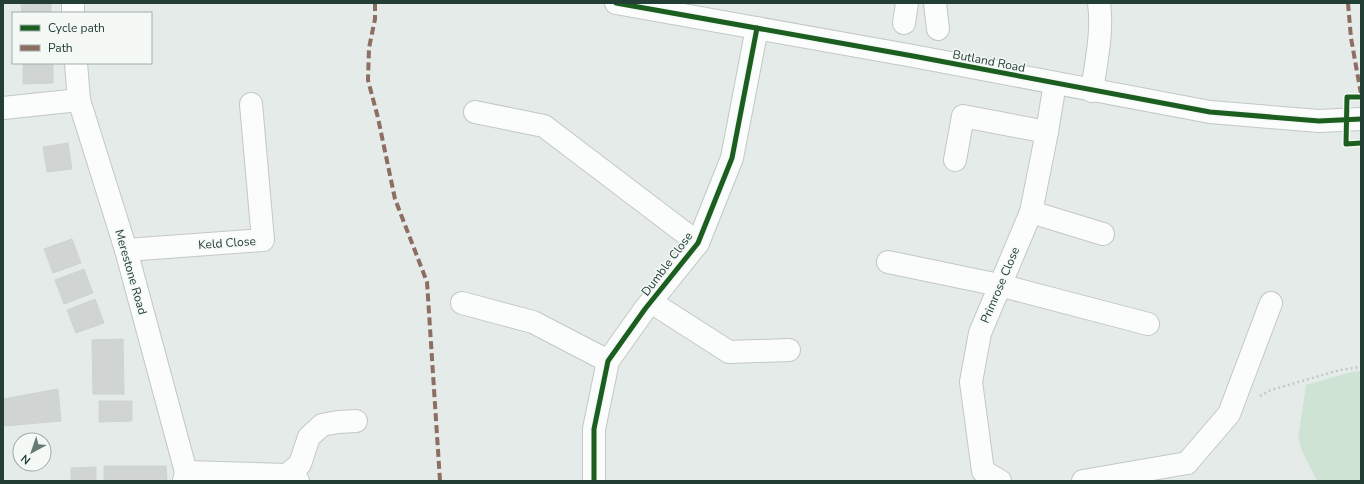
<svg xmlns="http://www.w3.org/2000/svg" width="1364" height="484" font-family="'Nunito Sans',sans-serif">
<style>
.green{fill:#cfe3d4}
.building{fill:#d0d4d2;stroke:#ced4d1}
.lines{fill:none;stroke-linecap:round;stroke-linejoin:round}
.minor-casing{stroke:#c2c8c5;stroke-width:24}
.path{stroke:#c2cac6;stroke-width:2.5;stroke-dasharray:2 3;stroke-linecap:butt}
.minor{stroke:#fbfcfc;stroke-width:22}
.quiet{stroke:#8d6e63;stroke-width:4;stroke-dasharray:8 4;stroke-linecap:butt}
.cycleway-casing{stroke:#f4f9f6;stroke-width:8}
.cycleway{stroke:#1b5e20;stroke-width:5}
.labels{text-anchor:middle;stroke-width:3;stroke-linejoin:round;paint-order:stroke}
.street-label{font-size:12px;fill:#233e35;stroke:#f4f9f6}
</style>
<rect width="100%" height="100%" fill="#e5ebe8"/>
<!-- green -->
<path class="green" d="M1361,371V481H1317L1302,451L1298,438L1306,385L1351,372Z"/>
<!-- building -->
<g class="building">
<path d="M51,4V13H22L21,5Z"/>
<path d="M23,63H53V83L23,84Z"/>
<path d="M68,143L72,169L47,172L43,147Z"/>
<path d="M72,239L81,263L53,273L44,249Z"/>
<path d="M84,269L93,293L64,304L55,280Z"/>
<path d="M95,299L104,323L76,333L67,310Z"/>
<path d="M123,339L124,394H93L92,340Z"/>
<path d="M58,389L61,421L5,426L4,419L3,420V399Z"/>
<path d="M99,401H132V421L99,422Z"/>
<path d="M104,466H166L167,481H104Z"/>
<path d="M96,467V481H71V468Z"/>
</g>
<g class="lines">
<defs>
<g id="minor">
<path d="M73,3V13"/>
<path d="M616,3L913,56L1210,112L1319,121L1361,119"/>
<path d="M935,3L938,29"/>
<path d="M904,23L907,3"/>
<path d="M76,63L79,100L126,250L186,472L184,481"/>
<path d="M1092,91C1096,62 1103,32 1099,3"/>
<path d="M3,108L79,100"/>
<path d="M475,112L544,126L698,243"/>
<path d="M955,160L963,116L1047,132"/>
<path d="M1031,212L1103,234"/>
<path d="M126,250L263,240L251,104"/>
<path d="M888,262L999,285L1148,324"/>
<path d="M651,302L729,352L789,350"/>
<path d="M462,303L533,322L608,361"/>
<path d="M1187,463L1229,414L1271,303"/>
<path d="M186,472L287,475L298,481"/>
<path d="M287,475L300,464L309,437L322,425L338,422L356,421"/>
<path d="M594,481V429L608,361L645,309L698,243L732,158L757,28"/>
<path d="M1000,481L983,471L971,382L980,333L1031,212L1047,132L1055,83"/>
<path d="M1083,481L1187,463"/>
</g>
</defs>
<!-- minor casing -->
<use href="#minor" class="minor-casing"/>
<!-- path -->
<path class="path" d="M1260,396L1271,390L1340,370L1361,367"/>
<!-- minor -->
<use href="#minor" class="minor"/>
<!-- quiet -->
<g class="quiet">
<path d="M375,3V19L369,48L368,80L378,118L395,199L427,282L440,481"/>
<path d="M1348,3L1351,38L1361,94"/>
</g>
<defs>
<g id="cycleway">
<path d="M616,3L913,56L1210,112L1319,121L1361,119"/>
<path d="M1361,97H1347L1346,144L1361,143"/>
<path d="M594,481V429L608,361L645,309L698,243L732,158L757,28"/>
</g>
</defs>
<!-- cycleway casing -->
<use href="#cycleway" class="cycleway-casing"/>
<!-- cycleway -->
<use href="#cycleway" class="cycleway"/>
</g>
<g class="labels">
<!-- street labels -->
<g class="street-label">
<text transform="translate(989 61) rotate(11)" y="4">Butland Road</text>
<text transform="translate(227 243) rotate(-4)" y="4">Keld Close</text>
<text transform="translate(667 264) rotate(-53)" y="4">Dumble Close</text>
<text transform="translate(131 272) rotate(74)" y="4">Merestone Road</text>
<text transform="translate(1000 285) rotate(-67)" y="4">Primrose Close</text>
</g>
</g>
<!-- border -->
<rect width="1364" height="484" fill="none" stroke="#233e35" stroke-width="8"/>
<!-- legend -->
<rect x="12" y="12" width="140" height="52" fill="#f4f9f6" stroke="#a0aea9"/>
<rect x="20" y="25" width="20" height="6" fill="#1b5e20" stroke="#a0aea9"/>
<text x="48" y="32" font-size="12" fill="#233e35">Cycle path</text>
<rect x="20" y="45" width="20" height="6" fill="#8d6e63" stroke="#a0aea9"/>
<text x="48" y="52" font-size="12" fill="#233e35">Path</text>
<!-- north arrow -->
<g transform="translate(32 452) rotate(220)"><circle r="19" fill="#f4f9f6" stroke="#a0aea9"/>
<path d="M0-3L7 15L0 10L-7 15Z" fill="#677b74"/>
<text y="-6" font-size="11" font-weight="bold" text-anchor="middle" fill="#233e35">N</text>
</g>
</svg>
